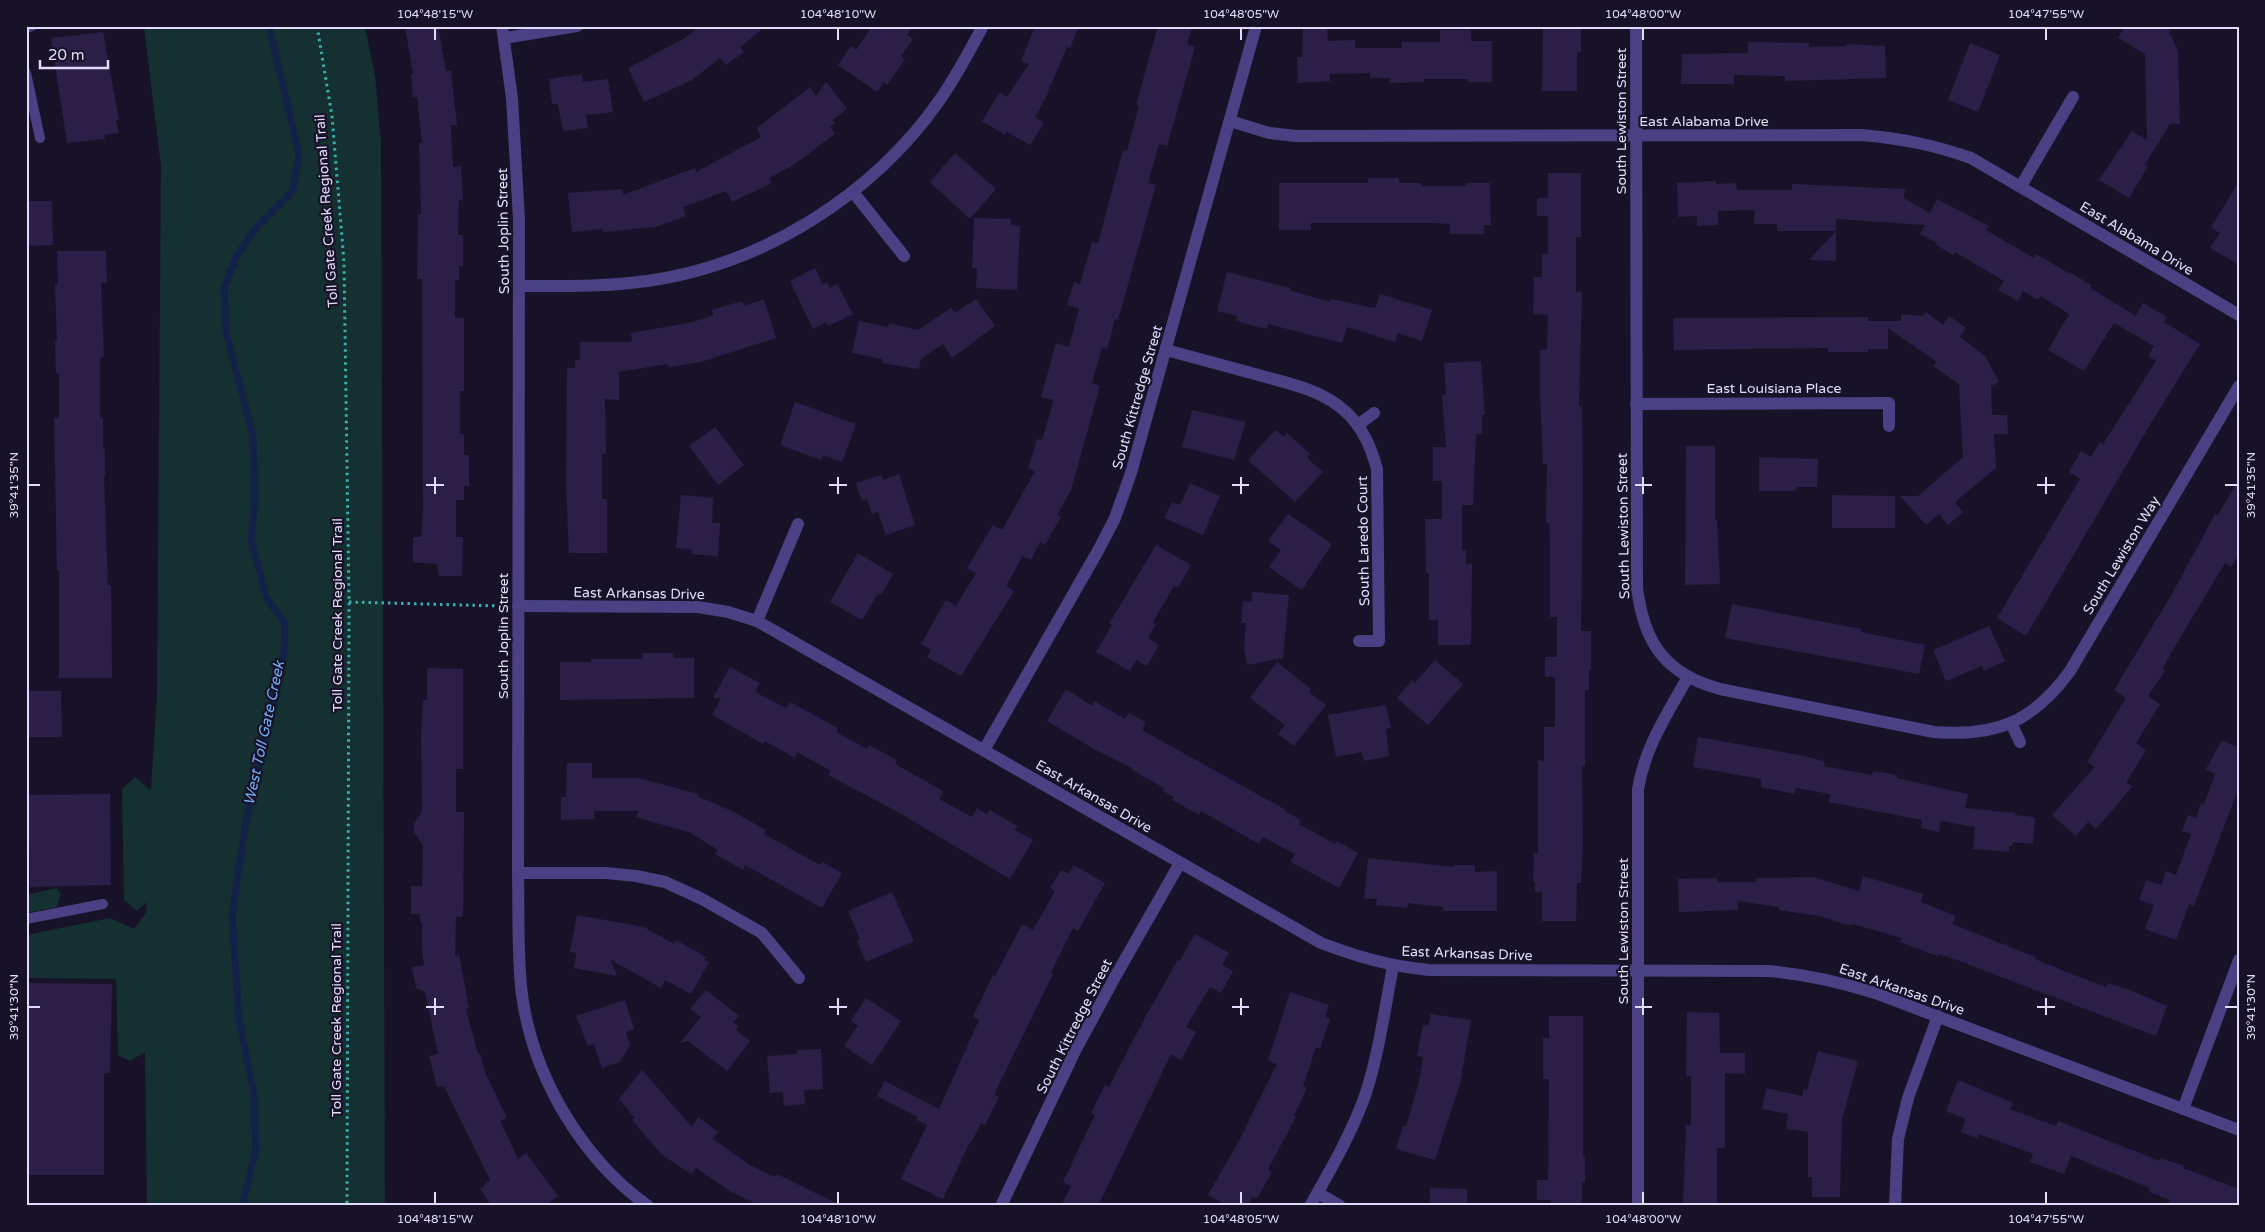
<svg xmlns="http://www.w3.org/2000/svg" width="2265" height="1232" font-family="'Varela Round',sans-serif">
<style>
.green{fill:#153031}
.lines{fill:none;stroke-linecap:round;stroke-linejoin:round}
.stream{stroke:#112148;stroke-width:7}
.building{fill:#2b1f47}
.path{stroke:#39afb2;stroke-width:3;stroke-dasharray:2.5 4;stroke-linecap:butt}
.service{stroke:#494183;stroke-width:10}
.minor{stroke:#494183;stroke-width:12}
.ticks{fill:none;stroke:#e2dbfc;stroke-width:2}
.labels{text-anchor:middle;stroke-width:4.5;stroke-linejoin:round;paint-order:stroke}
.street-label{font-size:14px;fill:#e2dbfc;stroke:#171227}
.water-label{font-size:15px;font-style:italic;fill:#71adf5;stroke:#171227}
.neatline{fill:none;stroke:#e2dbfc;stroke-width:2}
.ticks-label{font-size:12px;text-anchor:middle;fill:#e2dbfc}
</style>
<rect width="100%" height="100%" fill="#171227"/>
<!-- green -->
<g class="green">
<path d="M144,26H365L375,76L381,142L385,1206H147L145,1052L130,1061L118,1055L116,979L26,978V935L110,918L134,929L146,913L147,902L137,911L124,900L122,789L135,777L151,790L157,694L161,167Z"/>
<path d="M57,888L61,894L57,907L26,913V895Z"/>
</g>
<g class="lines">
<!-- stream -->
<path class="stream" d="M242,1206L256,1149L254,1095L239,1019L232,916L246,821L278,685L284,651L285,623L267,599L251,540L255,499L253,436L226,332L224,290L236,257L255,229L293,191L299,154L269,26"/>
</g>
<!-- building -->
<g class="building">
<path d="M405,26H438L446,71H451L457,125H451L453,167L461,166L463,200H459L458,235H463V266H459V280H455V318H464V391H460V434H464V455H469V486H464V500H456V537H463L462,576H439L437,564L413,562V537H421L423,511L422,279H417L418,214L421,215L419,143H422L417,97L413,98L411,74H413Z"/>
<path d="M701,26H766L740,47L744,52L726,65L720,58L692,80L644,102L628,68L685,38Z"/>
<path d="M872,26H913L907,35L913,39L901,56L905,59L887,85L884,82L877,92L838,65L851,46L856,50Z"/>
<path d="M1035,26H1079L1070,48L1067,47L1045,99L1035,117L1044,123L1030,145L1007,132L1005,135L982,121L1000,92L1007,97L1029,64L1021,61Z"/>
<path d="M1158,26H1192L1187,44L1195,47L1167,146L1159,144L1148,183L1156,185L1118,320L1115,319L1107,349L1102,347L1092,383L1100,386L1071,490L1057,515L1061,517L1045,545L1040,542L1031,560L1023,556L1006,586L1014,591L961,676L927,657L931,650L921,644L946,600L956,606L976,573L967,568L993,525L1002,530L1035,471L1028,469L1037,439L1042,440L1053,403V400L1041,397L1056,343L1069,347L1079,308L1067,305L1074,282L1080,284L1092,242L1098,243L1123,150L1127,151L1139,106L1136,105Z"/>
<path d="M2125,26H2167L2178,51L2180,124H2170L2145,164L2148,166L2129,198L2099,180L2132,131L2147,140L2145,54L2118,38Z"/>
<path d="M1303,29H1327L1328,41L1355,40V48H1402V42H1438L1440,41V30H1471V41H1492V82H1468V79H1424V82L1390,83V78H1370V73L1330,74V81L1298,83L1297,57H1302Z"/>
<path d="M1543,29H1581V52H1577V91H1542Z"/>
<path d="M103,32L119,120H116L119,133L104,135L105,139L67,143L51,38Z"/>
<path d="M1748,42L1809,43V47L1846,46V44L1885,46L1886,78L1785,81V76L1734,75V84H1681L1682,54L1748,53Z"/>
<path d="M1970,43L2000,55L1978,112L1948,100Z"/>
<path d="M582,74L583,82L608,79L613,112L586,115L588,128L563,131L558,104H552L549,79Z"/>
<path d="M826,82L847,109L832,120L835,123L830,127L835,134L792,166L769,178L772,183L732,202L726,191L683,207L686,216L656,227L603,232L602,229L572,232L568,193L622,189L623,195L695,168L696,172L761,137L757,128L810,87L816,96Z"/>
<path d="M955,153L996,189L970,219L930,182Z"/>
<path d="M1548,173H1581V237H1576V292H1582L1579,406H1582L1583,481L1581,631H1591V670H1589V690H1585V766H1582L1583,844L1581,883H1577L1576,921H1542V892H1535V882H1533L1534,853H1538V760L1544,761V727H1555V677H1545V657H1557V617H1550V544L1549,523H1546L1547,464H1543L1540,395V350H1547L1548,315L1533,314L1534,277H1542V254H1548V216H1537V198H1548Z"/>
<path d="M1368,178H1399V183H1421V186H1466V183H1490L1491,225H1484V234H1450V224L1436,223H1311V230H1279V183H1368Z"/>
<path d="M1716,181V184L1736,183L1737,190H1792V184L1905,189L1904,198L1930,213L1937,199L1989,226L1986,230L2034,258L2036,254L2070,274L2071,273L2091,285L2090,288L2136,316L2143,303L2167,317L2164,322L2200,344L2151,423L2026,636L1997,618L2080,479L2069,472L2081,451L2091,457L2100,442L2103,444L2156,361L2148,356L2154,346L2114,323L2084,371L2048,350L2069,314L2040,296L2038,300L2023,291L2018,301L1998,290L2004,281L1955,252L1953,255L1936,245L1937,243L1920,234L1925,225L1836,219V261L1809,260L1836,231H1777V224H1754L1755,210L1718,211V225L1697,226V216L1678,217L1677,183Z"/>
<path d="M2239,181V265L2210,248L2220,233L2211,228Z"/>
<path d="M29,201H52L53,245L26,246V205H29Z"/>
<path d="M974,218L1011,219V225L1020,226L1017,290L976,288L977,268H972Z"/>
<path d="M57,251H106L107,282L101,283L104,356L100,358V418H103V449H105V477H104L108,585H111L112,678H59V570H57L54,418H59V373H56L55,341H57L55,284H58Z"/>
<path d="M815,268L823,284L827,282L830,288L837,284L853,314L828,326L826,322L813,329L790,281Z"/>
<path d="M1227,272L1290,288L1289,290L1330,302L1331,299L1375,308L1380,294L1432,310L1422,341L1398,333L1395,342L1347,327L1342,343L1268,324L1267,329L1236,321L1237,316L1217,311Z"/>
<path d="M764,299L776,338L701,362L668,367L667,364L619,372V400L605,399L606,454H602V499H607V553H569L566,484L567,368H575V360H580V342H632L631,333L693,322L714,315L712,310L742,301L744,306Z"/>
<path d="M976,299L995,326L952,358L943,344L921,359L919,369L882,363V359L852,353L859,321L888,327L889,323L918,330L951,308L955,313Z"/>
<path d="M1926,312L1943,325L1949,316L1966,328L1960,337L1985,356L1999,382L1991,386L1992,415H2007L2008,434H1994L1996,468L1955,502L1963,512L1948,525L1939,514L1926,525L1900,496H1918L1963,457L1959,384L1933,366L1937,362L1888,328V349H1868V352H1828V348L1674,350L1673,318L1868,317V321H1901V314L1923,316Z"/>
<path d="M1481,361L1485,415H1482V434H1476L1473,505H1462V550H1466V564H1472L1471,645H1438V620H1429V573H1426L1425,519H1442V481H1433V447H1446L1442,395L1446,394L1444,363Z"/>
<path d="M795,402L856,424L842,462L823,455L821,460L780,445Z"/>
<path d="M1192,410L1246,422L1234,460L1182,447Z"/>
<path d="M715,427L744,465L718,485L689,446Z"/>
<path d="M1275,430L1284,437L1287,433L1310,454L1307,458L1323,472L1295,502L1248,460Z"/>
<path d="M1686,446H1715V520H1717L1720,584L1685,585Z"/>
<path d="M1759,457L1818,459L1817,487H1797L1796,491H1759Z"/>
<path d="M899,474L915,525L886,535L878,512L872,514L867,499L862,501L856,483L881,475L883,480Z"/>
<path d="M2239,479V554L2231,567L2225,563L2172,651L2163,669L2165,671L2148,696L2160,704L2136,743L2146,750L2126,783L2133,786L2096,829L2088,822L2076,836L2052,815L2095,767L2087,762L2126,698L2114,690L2172,594L2215,514L2218,515Z"/>
<path d="M1190,483L1220,496L1203,535L1164,518L1172,502L1180,505Z"/>
<path d="M681,495L713,498L712,523H720L718,556L691,554L692,549L676,548Z"/>
<path d="M1832,495L1895,496V528H1832Z"/>
<path d="M1288,514L1332,544L1302,590L1269,567L1281,550L1268,541Z"/>
<path d="M1156,545L1191,565L1178,588L1174,586L1153,622L1156,624L1148,638L1159,645L1147,666L1136,660L1130,671L1096,652L1112,625L1109,624Z"/>
<path d="M858,553L893,574L881,595L878,593L862,620L830,602Z"/>
<path d="M1252,592L1289,595L1283,658L1247,665L1244,647L1246,623H1241L1243,601L1252,602Z"/>
<path d="M1732,604L1861,629V632L1925,645L1919,674L1725,638Z"/>
<path d="M1989,626L2005,661L1984,671L1982,666L1946,681L1933,650Z"/>
<path d="M642,653H673L674,658H694V698L560,700V662H591V659H642Z"/>
<path d="M1435,660L1463,684L1428,725L1397,698L1412,680L1415,683Z"/>
<path d="M1277,662L1311,689L1309,692L1326,705L1294,746L1278,734L1285,725L1250,698Z"/>
<path d="M730,667L760,683L755,692L786,708L790,702L838,728L836,732L867,749L869,745L897,760L895,764L943,791L939,799L972,817L977,808L987,814L990,810L1017,826L1015,830L1033,840L1010,879L898,812L828,775L831,771L797,752L795,758L765,741L763,744L712,715L721,698H713Z"/>
<path d="M427,668L463,669V769H456V812H464L463,917H456L455,956L459,955L469,1008L466,1009L478,1054L480,1053L485,1072L507,1118L500,1121L518,1159L526,1153L558,1196L545,1206H492L480,1189L490,1180L444,1086L437,1087L429,1056L438,1054L425,992L416,988L412,967L424,965L422,951V922H420V914H411V886H422L423,846L414,832V824L422,811L421,734L423,700H427Z"/>
<path d="M1066,689L1092,706L1094,701L1125,719L1129,713L1146,722L1142,730L1286,810L1285,811L1301,820L1299,824L1335,844L1337,841L1358,853L1339,888L1291,862L1295,854L1263,837L1259,844L1201,811L1199,815L1172,800L1174,797L1163,791L1164,788L1132,770V768L1094,749L1047,721Z"/>
<path d="M26,691H61L62,737H26Z"/>
<path d="M1386,705L1391,728L1386,729L1389,756L1364,761L1362,752L1336,757L1328,715Z"/>
<path d="M1698,737L1805,756L1825,762L1824,766L1872,775L1873,771L1897,775V778L1968,794L1965,808L2015,813V815L2035,817L2033,844L2013,842L2012,846H2009V852L1973,849L1975,827L1941,821L1939,832L1921,828L1922,820L1829,802L1830,794L1796,788L1794,794L1761,787V779L1693,767Z"/>
<path d="M2222,740L2239,748V787L2194,906L2189,904L2176,940L2145,929L2154,905L2139,900L2146,880L2161,885L2166,871L2176,875L2191,834L2182,831L2188,815L2196,818L2201,803L2204,804L2215,774L2206,769Z"/>
<path d="M567,763H592V778H639L698,794L697,796L732,811L766,830L764,834L820,865L822,862L842,873L822,908L745,865L743,870L715,854L718,850L691,833L636,817L638,811H594V819L561,820V797H566Z"/>
<path d="M110,794L111,885L30,887L28,795Z"/>
<path d="M1368,858L1454,867V865H1475V872L1497,871V911H1443V907L1408,903L1407,908L1376,905L1377,899L1364,898Z"/>
<path d="M1074,865L1105,883L1078,931L1073,928L1051,973L1053,974L994,1095L999,1097L985,1125L981,1123L971,1143L970,1142L943,1199L901,1179L927,1125L917,1120L918,1117L877,1096L885,1081L939,1109L979,1020L973,1017L993,975L995,976L1022,924L1033,930L1055,891L1050,888L1061,870L1068,874Z"/>
<path d="M1863,876L1923,894L1921,902L1956,916L1952,924L2036,957L2035,959L2064,971L2106,987L2108,983L2132,991L2167,1006L2156,1036L1957,960L1938,954L1937,956L1900,942L1902,938L1852,924L1851,926L1819,916L1779,910V907L1738,901V910L1679,912L1678,879L1717,878V882H1756L1757,878L1813,877L1859,891Z"/>
<path d="M892,892L914,941L866,962L857,941L860,939L848,911Z"/>
<path d="M577,915L644,927L674,944L676,940L706,957L704,960L709,962L691,994L665,980L661,988L611,960L617,976L574,968L576,953L570,952Z"/>
<path d="M1195,934L1229,953L1222,965L1233,971L1221,993L1210,987L1186,1027L1196,1032L1181,1060L1171,1054L1098,1206H1061L1071,1186L1063,1182L1095,1115L1091,1113L1105,1085L1109,1087L1147,1014L1178,960L1180,961Z"/>
<path d="M26,983L112,984L110,1073H104V1175H26Z"/>
<path d="M706,990L739,1016L733,1022L738,1026L736,1030L750,1041L727,1071L688,1041L680,1043L701,1017L690,1009Z"/>
<path d="M1290,992L1329,1005L1325,1017L1330,1019L1320,1049L1316,1047L1303,1086L1307,1088L1294,1116L1296,1117L1268,1169L1272,1172L1257,1199L1252,1197L1248,1206H1227L1208,1195L1240,1139L1277,1064L1268,1060Z"/>
<path d="M866,998L901,1021L872,1065L844,1046L858,1026L851,1021Z"/>
<path d="M625,1000L634,1029L626,1032L630,1045L620,1062L602,1068L594,1044L588,1046L576,1016Z"/>
<path d="M1687,1012L1719,1013L1720,1053H1745V1074L1725,1073V1148H1717V1204L1713,1206L1683,1205L1686,1125H1691V1076H1686Z"/>
<path d="M1431,1014L1471,1020L1460,1084L1435,1160L1396,1149L1403,1126H1406L1419,1082L1423,1057L1417,1056L1423,1025L1428,1026Z"/>
<path d="M1549,1016H1583V1157H1585V1182H1582V1206H1551V1200H1537V1180H1548L1549,1079H1543V1038H1549Z"/>
<path d="M821,1049L823,1089L804,1090L805,1104L784,1106L783,1092L770,1093L767,1056L797,1054V1050Z"/>
<path d="M1818,1051L1858,1061L1842,1120L1840,1197H1812V1177H1808V1132L1786,1129L1788,1114L1762,1109L1766,1088L1802,1096L1804,1089L1807,1090Z"/>
<path d="M642,1070L692,1127L698,1117L718,1132L713,1139L750,1165L775,1177L777,1174L842,1206H761L731,1192L696,1168L691,1174L662,1155L632,1120L635,1118L619,1099Z"/>
<path d="M1958,1080L2013,1103L2010,1109L2056,1126L2058,1121L2160,1161L2161,1158L2184,1166L2183,1168L2239,1189V1206H2168L2170,1200L2149,1192L2150,1188L2071,1156L2064,1174L2030,1162L2033,1154L1979,1134L1977,1138L1961,1132L1966,1119L1946,1111Z"/>
<path d="M1430,1188L1467,1189V1206H1430Z"/>
</g>
<g class="lines">
<!-- path -->
<g class="path">
<path d="M317,26L332,116L344,262L349,602L347,1206"/>
<path d="M349,602L501,606"/>
</g>
<!-- service -->
<g class="service">
<path d="M26,28L32,26"/>
<path d="M26,73L40,138"/>
<path d="M26,919L103,904"/>
</g>
<!-- minor -->
<g class="minor">
<path d="M502,26L512,98L519,219L518,873C519,914 517,955 522,995C533,1076 581,1158 648,1206"/>
<path d="M1636,26L1637,588C1644,643 1665,674 1720,689L1934,732C1996,737 2033,722 2070,671L2239,386"/>
<path d="M505,38L577,26"/>
<path d="M1230,121L1269,133L1296,136L1862,135C1904,139 1930,144 1971,158L2239,315"/>
<path d="M2021,186L2073,97"/>
<path d="M853,192L904,256"/>
<path d="M519,286C562,286 604,287 647,281C762,265 872,196 939,101C956,77 969,52 983,26"/>
<path d="M1166,350C1195,358 1225,366 1255,374C1286,383 1322,389 1346,412C1363,428 1371,447 1377,469L1379,641H1359"/>
<path d="M1636,404L1889,403V426"/>
<path d="M1358,425L1374,413"/>
<path d="M518,606L698,607L728,612L757,621L1321,943C1358,957 1389,966 1429,970L1768,971C1805,974 1840,982 1875,993L2239,1130"/>
<path d="M757,621L798,524"/>
<path d="M2011,723L2020,742"/>
<path d="M984,750L1099,549L1115,518L1131,473L1256,26"/>
<path d="M518,873H606L636,876L665,882L702,899L762,933L799,978"/>
<path d="M2183,1109L2239,960"/>
<path d="M1318,1193L1340,1206"/>
<path d="M1001,1206L1076,1049L1115,977L1180,863"/>
<path d="M1310,1206C1331,1169 1352,1133 1366,1093C1379,1052 1385,1008 1393,966"/>
<path d="M1638,1206V789C1645,747 1667,714 1688,677"/>
<path d="M1895,1206L1898,1139L1908,1098L1938,1016"/>
</g>
</g>
<!-- ticks -->
<path class="ticks" d="M435,28V40M838,28V40M1241,28V40M1643,28V40M2046,28V40M435,477V494M838,477V494M1241,477V494M1643,477V494M2046,477V494M28,485H40M426,485H444M829,485H847M1232,485H1249M1635,485H1652M2037,485H2055M2225,485H2238M435,998V1015M838,998V1015M1241,998V1015M1643,998V1015M2046,998V1015M28,1007H40M426,1007H444M829,1007H847M1232,1007H1249M1635,1007H1652M2037,1007H2055M2225,1007H2238M435,1192V1204M838,1192V1204M1241,1192V1204M1643,1192V1204M2046,1192V1204"/>
<g class="labels">
<!-- street labels -->
<g class="street-label">
<text transform="translate(1621 121) rotate(-90)" y="5">South Lewiston Street</text>
<text x="1704" y="126">East Alabama Drive</text>
<text transform="translate(326 211) rotate(-94)" y="5">Toll Gate Creek Regional Trail</text>
<text transform="translate(503 231) rotate(-91)" y="5">South Joplin Street</text>
<text transform="translate(2137 238) rotate(31)" y="5">East Alabama Drive</text>
<text x="1774" y="393">East Louisiana Place</text>
<text transform="translate(1137 397) rotate(-74)" y="5">South Kittredge Street</text>
<text transform="translate(1623 526) rotate(-91)" y="5">South Lewiston Street</text>
<text transform="translate(1363 541) rotate(-91)" y="5">South Laredo Court</text>
<text transform="translate(2121 555) rotate(-59)" y="5">South Lewiston Way</text>
<text transform="translate(639 593) rotate(1)" y="5">East Arkansas Drive</text>
<text transform="translate(337 615) rotate(-90)" y="5">Toll Gate Creek Regional Trail</text>
<text transform="translate(503 636) rotate(-90)" y="5">South Joplin Street</text>
<text transform="translate(1094 796) rotate(30)" y="5">East Arkansas Drive</text>
<text transform="translate(1623 931) rotate(-90)" y="5">South Lewiston Street</text>
<text transform="translate(1467 953) rotate(2)" y="5">East Arkansas Drive</text>
<text transform="translate(1902 989) rotate(19)" y="5">East Arkansas Drive</text>
<text transform="translate(336 1020) rotate(-90)" y="5">Toll Gate Creek Regional Trail</text>
<text transform="translate(1074 1026) rotate(-63)" y="5">South Kittredge Street</text>
</g>
<!-- water labels -->
<g class="water-label">
<text transform="translate(264 733) rotate(-78)" y="5">West Toll Gate Creek</text>
</g>
</g>
<!-- border -->
<rect width="2265" height="1232" fill="none" stroke="#171227" stroke-width="55"/>
<!-- scale -->
<path d="M40 60v8h68v-8" fill="none" stroke="#e2dbfc" stroke-width="2.5"/>
<text x="48" y="60" font-size="15" fill="#e2dbfc" stroke="#171227" stroke-width="4" paint-order="stroke">20 m</text>
<rect x="28" y="28" width="2210" height="1176" class="neatline"/>
<g class="ticks-label">
<text x="435" y="18">104°48'15"W</text>
<text x="838" y="18">104°48'10"W</text>
<text x="1241" y="18">104°48'05"W</text>
<text x="1643" y="18">104°48'00"W</text>
<text x="2046" y="18">104°47'55"W</text>
<text transform="translate(14 485) rotate(-90)" y="4">39°41'35"N</text>
<text transform="translate(2251 485) rotate(-90)" y="4">39°41'35"N</text>
<text transform="translate(14 1007) rotate(-90)" y="4">39°41'30"N</text>
<text transform="translate(2251 1007) rotate(-90)" y="4">39°41'30"N</text>
<text x="435" y="1223">104°48'15"W</text>
<text x="838" y="1223">104°48'10"W</text>
<text x="1241" y="1223">104°48'05"W</text>
<text x="1643" y="1223">104°48'00"W</text>
<text x="2046" y="1223">104°47'55"W</text>
</g>
</svg>
